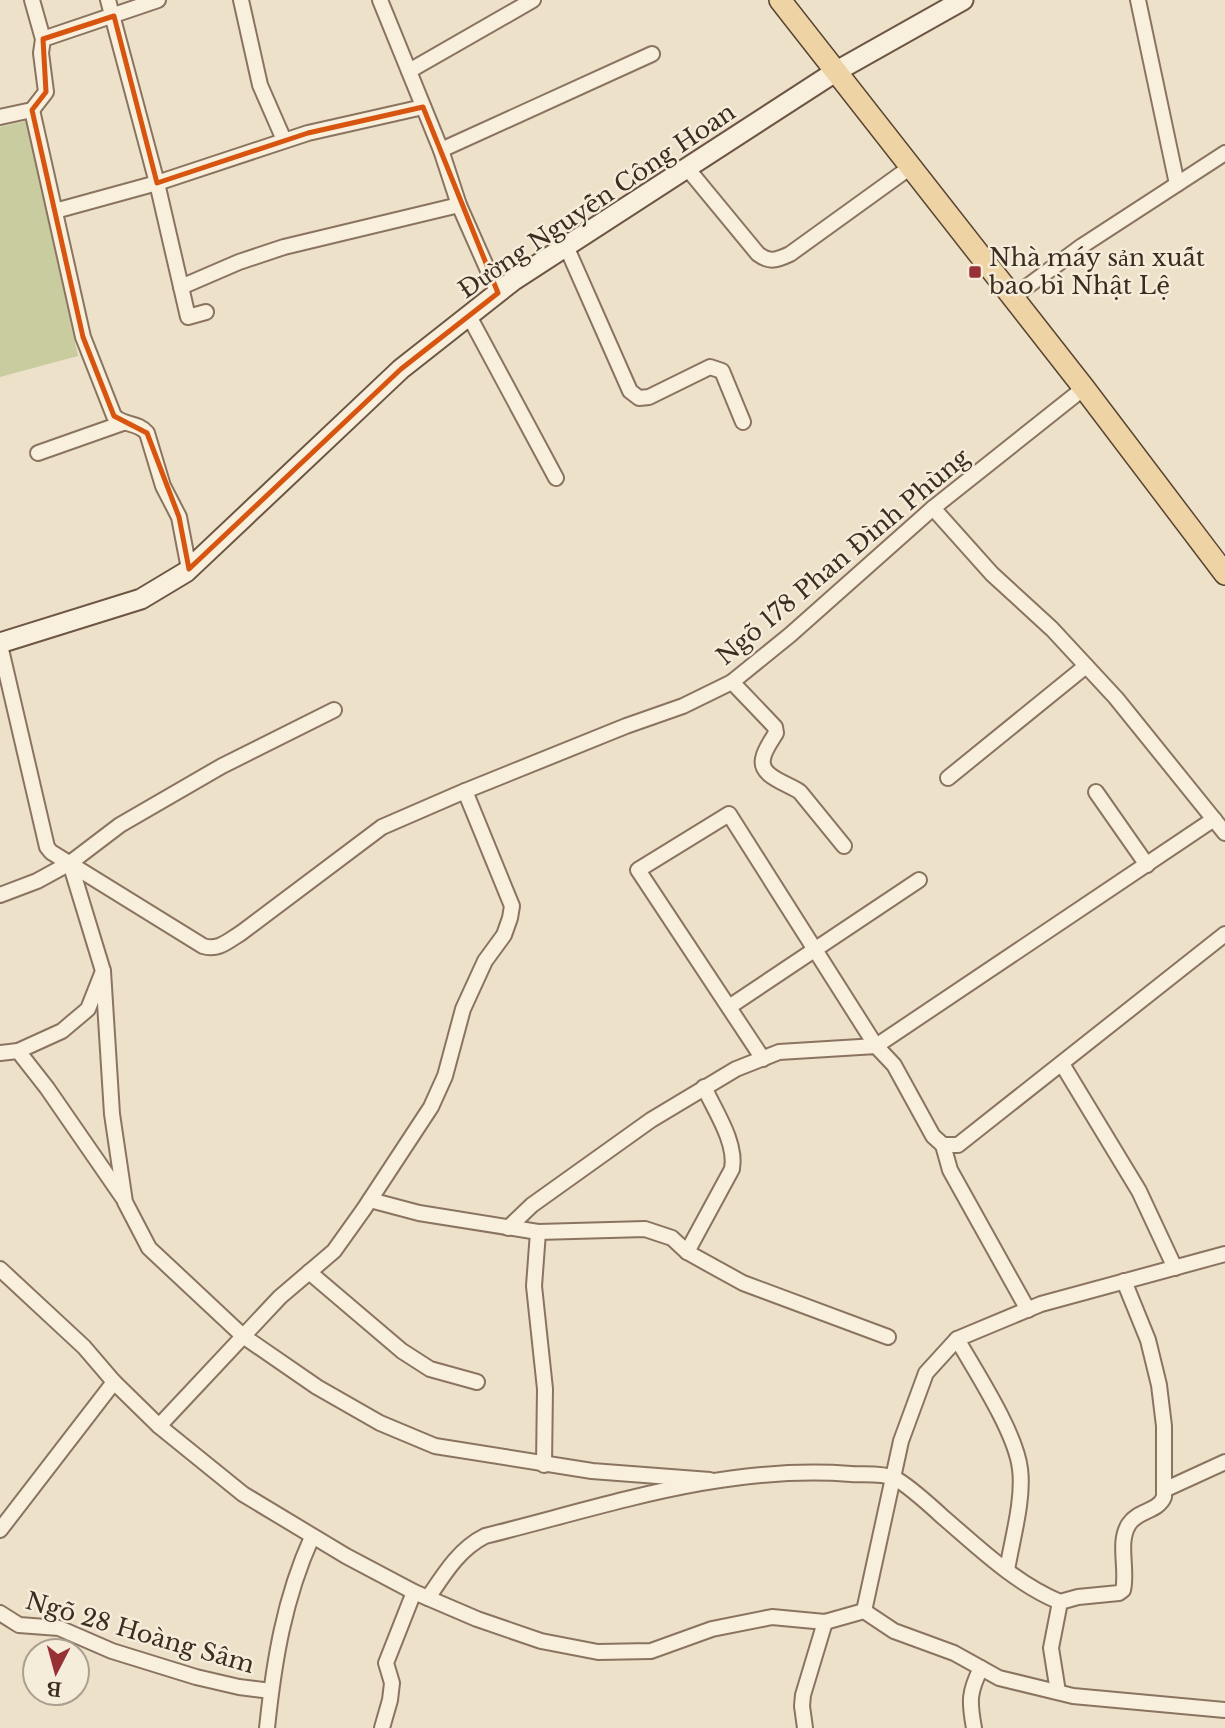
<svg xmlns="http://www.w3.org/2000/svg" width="1225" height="1728" font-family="'Libre Baskerville',serif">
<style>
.pitch{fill:#c8cc9e}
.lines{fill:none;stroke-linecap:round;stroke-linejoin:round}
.street-casing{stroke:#8a745f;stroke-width:18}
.secondary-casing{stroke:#6c5542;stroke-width:23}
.primary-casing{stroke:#584332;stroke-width:24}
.street{stroke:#f8efdd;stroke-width:14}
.secondary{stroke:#f8efdd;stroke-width:19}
.primary{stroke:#eed4a4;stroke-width:21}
.marked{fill:none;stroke:#d7550e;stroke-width:5;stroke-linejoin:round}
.poi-dot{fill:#963135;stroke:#f5ecd9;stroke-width:2.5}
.labels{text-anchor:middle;stroke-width:5;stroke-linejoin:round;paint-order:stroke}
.street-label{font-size:24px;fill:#3b2d22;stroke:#f5ecd9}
.poi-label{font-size:24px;fill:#3b2d22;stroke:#f5ecd9;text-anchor:start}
</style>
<rect width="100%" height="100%" fill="#ede1ca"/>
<!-- pitch -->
<path class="pitch" d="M26,121L78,356L0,377V127Z"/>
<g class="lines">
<defs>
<g id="street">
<path d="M108,0L157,183L188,317L206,312"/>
<path d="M241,0L260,85L284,140"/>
<path d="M380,0L441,150L459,205L498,293"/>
<path d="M1138,0L1177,184"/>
<path d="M43,39L158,0"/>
<path d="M409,71L533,0"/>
<path d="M32,110L83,337L114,416C124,426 138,422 147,433L163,486L179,517L189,569"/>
<path d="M0,117L32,110L46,92L41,53L43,39L32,0"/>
<path d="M441,150L652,54"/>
<path d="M687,168L758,254C770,263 777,260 790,254L912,166"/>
<path d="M55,211L157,183L308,133L423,107"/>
<path d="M566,246L630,391L639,398L649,397L710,367L722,371L743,422"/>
<path d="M181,287L239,262L284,247L459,205"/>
<path d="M1013,297L1082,246L1225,153"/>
<path d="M469,316L556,478"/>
<path d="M38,453L123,423"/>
<path d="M933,508L992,574L1052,629L1116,698L1225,833"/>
<path d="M0,645L47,847L51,852L203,946C218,951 228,941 241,933L382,827L465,791"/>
<path d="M732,682L775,727L776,733C772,740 764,750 763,759C759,777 790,784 800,792L844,846"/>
<path d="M948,778L1086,666"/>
<path d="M1096,792L1147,865"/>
<path d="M0,895L37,881L70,863L120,825L222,766L334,710"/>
<path d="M103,971L112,1114L125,1202L149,1248L243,1336L317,1387L380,1423L435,1446L592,1471L710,1480"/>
<path d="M729,1007L919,880"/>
<path d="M18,1051L47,1088L123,1198"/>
<path d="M0,1053L18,1051L62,1031L88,1009L103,971L70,863"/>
<path d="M763,1059L638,870L729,814L876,1046L1214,819"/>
<path d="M1062,1064L1139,1191L1175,1268"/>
<path d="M943,1145L950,1170L1028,1310"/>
<path d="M370,1200L419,1213L538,1232L645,1229L672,1238L687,1252L743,1283L888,1337"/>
<path d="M508,1228L532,1205L651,1120L736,1069L779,1052L876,1046L894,1065L933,1136L943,1145H958L1225,934"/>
<path d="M538,1232L534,1286L545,1389L544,1465"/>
<path d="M687,1252L732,1169C737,1143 715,1111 704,1087"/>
<path d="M0,1269L84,1347L114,1382L159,1426L243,1494L346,1556L414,1592L477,1619L541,1641L598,1652L651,1651L712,1629L772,1617L825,1622L864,1611"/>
<path d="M309,1272L402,1351L430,1369L477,1382"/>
<path d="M957,1339C976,1372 1016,1433 1020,1469C1024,1499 1012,1540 1007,1570"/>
<path d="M159,1426L280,1297L334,1251L364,1209L431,1107L445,1076L463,1009L485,961L504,935L510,918L512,906L465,791L626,726L683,706L732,682L790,635L933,508L1084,388"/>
<path d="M1164,1490L1225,1462"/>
<path d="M0,1530L114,1382"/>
<path d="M428,1598C444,1574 459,1549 485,1536C606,1506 725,1464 851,1474C864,1475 882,1473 894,1478C907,1484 932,1507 944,1518C979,1548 1016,1584 1060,1602L1051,1648L1058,1692"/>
<path d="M1060,1602L1078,1597L1119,1593L1123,1590C1128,1570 1117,1542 1129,1524C1138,1510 1158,1512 1164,1497V1426L1159,1385L1148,1340L1124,1281"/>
<path d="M864,1611L901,1441L926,1373L957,1339L1041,1304L1225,1254"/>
<path d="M864,1611L894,1631L954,1653L999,1678L1073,1696L1225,1710"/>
<path d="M0,1613L19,1625L59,1628L112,1651L196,1677L239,1687L271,1691"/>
<path d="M267,1728C274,1661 284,1599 312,1537"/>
<path d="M382,1728L390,1700L392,1683L386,1663L414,1592"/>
<path d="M805,1728L802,1706L803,1695L825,1622"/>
<path d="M974,1728C969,1701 969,1692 981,1668"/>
</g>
<path id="secondary" d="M0,643L141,599L186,572L401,369L514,280L835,72L963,0"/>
<path id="primary" d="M780,0L1084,388L1225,574"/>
</defs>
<!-- street casing -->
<use href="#street" class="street-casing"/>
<!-- secondary casing -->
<use href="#secondary" class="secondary-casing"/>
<!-- primary casing -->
<use href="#primary" class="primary-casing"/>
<!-- street -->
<use href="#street" class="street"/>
<!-- secondary -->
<use href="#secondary" class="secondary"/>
<!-- primary -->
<use href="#primary" class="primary"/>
</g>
<!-- marked area -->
<path class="marked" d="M114,16L157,183L308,133L423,107L498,293L401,369L189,569L179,517L147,433L114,416L83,337L32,110L46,92L43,39Z"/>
<!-- markers -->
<rect class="poi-dot" x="968" y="265" width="14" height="14" rx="3.5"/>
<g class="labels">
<!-- street labels -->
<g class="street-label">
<text transform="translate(597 201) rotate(-34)" y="8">Đường Nguyễn Công Hoan</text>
<text transform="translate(843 557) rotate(-40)" y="8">Ngõ 178 Phan Đình Phùng</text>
<text transform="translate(140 1633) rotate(16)" y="8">Ngõ 28 Hoàng Sâm</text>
</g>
<!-- poi labels -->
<g class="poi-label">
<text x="989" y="266">Nhà máy sản xuất<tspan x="989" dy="28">bao bì Nhật Lệ</tspan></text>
</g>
</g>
<!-- north arrow -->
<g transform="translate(56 1672) rotate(186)"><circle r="33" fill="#f5ecd9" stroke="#aba090" stroke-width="2"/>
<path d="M0-5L12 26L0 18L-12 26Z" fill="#963135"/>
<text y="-10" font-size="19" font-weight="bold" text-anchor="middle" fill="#3b2d22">B</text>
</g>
</svg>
